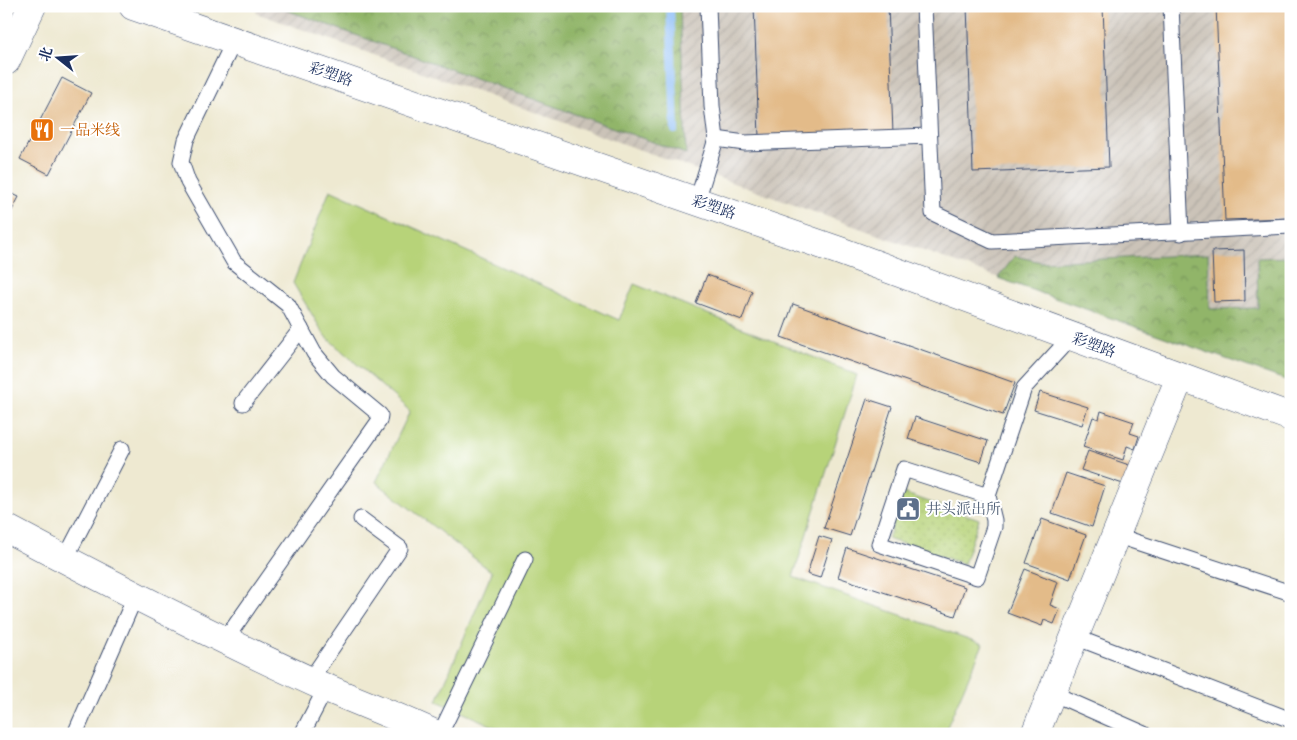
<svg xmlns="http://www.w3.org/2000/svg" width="1297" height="740" font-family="Cardo,'Noto Serif SC',serif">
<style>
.industrial{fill:url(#industrial-furrows)}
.grass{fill:url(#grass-dots);stroke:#69816c}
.forest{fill:url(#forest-crowns);stroke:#567264}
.garden{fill:#b7d379;stroke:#69816c}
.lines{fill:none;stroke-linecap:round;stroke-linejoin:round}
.stream{stroke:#89bbf6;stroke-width:8}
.building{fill:#e3bb89}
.service-casing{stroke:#3b4b6f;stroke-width:17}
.minor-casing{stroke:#3b4b6f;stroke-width:29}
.tertiary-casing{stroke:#3b4b6f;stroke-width:29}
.service{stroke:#fff;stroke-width:15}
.minor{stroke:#fff;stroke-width:28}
.tertiary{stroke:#fff;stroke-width:28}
.labels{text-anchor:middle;stroke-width:4;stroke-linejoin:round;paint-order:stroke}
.street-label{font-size:15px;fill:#1b2f5e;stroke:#fff}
.food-label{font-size:15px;fill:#c56008;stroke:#fff;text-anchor:start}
.service-label{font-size:15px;fill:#4e5e75;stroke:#fff;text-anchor:start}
</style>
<defs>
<pattern id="industrial-furrows" width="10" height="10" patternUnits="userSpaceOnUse" patternTransform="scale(1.25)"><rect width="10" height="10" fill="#cbc3b8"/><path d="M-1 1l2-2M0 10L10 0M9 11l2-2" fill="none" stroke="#aea8a1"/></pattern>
<pattern id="grass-dots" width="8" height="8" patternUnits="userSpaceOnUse" patternTransform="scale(1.25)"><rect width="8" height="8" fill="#b7d379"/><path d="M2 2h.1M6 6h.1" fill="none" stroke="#9db56b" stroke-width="1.8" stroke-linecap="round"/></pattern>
<pattern id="forest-crowns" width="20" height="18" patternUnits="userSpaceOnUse" patternTransform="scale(1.25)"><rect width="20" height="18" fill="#91b569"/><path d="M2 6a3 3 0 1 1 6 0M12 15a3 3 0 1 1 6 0" fill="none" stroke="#76945a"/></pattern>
</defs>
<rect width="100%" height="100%" fill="#fff"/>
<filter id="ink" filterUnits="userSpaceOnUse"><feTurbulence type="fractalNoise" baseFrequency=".02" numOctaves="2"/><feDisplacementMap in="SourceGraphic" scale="10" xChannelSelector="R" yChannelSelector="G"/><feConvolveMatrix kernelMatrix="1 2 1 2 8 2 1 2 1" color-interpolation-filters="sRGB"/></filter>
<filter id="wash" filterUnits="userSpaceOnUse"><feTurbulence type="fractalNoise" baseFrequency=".0096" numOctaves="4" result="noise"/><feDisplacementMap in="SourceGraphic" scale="20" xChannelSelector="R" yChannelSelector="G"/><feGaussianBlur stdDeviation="1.12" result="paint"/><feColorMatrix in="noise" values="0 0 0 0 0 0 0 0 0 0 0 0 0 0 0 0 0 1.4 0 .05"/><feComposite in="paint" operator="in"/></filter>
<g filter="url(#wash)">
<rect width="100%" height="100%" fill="#eee9d1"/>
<!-- industrial -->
<path class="industrial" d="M259,6H1291V382L256,13Z"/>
<!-- grass -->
<path class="grass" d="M903,493L979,519L964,564L888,539Z"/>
<!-- forest -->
<g class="forest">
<path d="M275,6H680L686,154Z"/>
<path d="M1208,254L1210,309L1258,308L1257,258L1291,257V382L998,278L1015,256L1041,262Z"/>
</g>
<!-- garden -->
<path class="garden" d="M330,190L619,320L634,284L857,375L793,577L983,644L944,734H511L437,701L492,572L376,482L410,411L325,336L293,283Z"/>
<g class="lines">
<!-- stream -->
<path class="stream" d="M670,6L675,130"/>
</g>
<g id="blocks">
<!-- building -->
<g class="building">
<path d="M754,6H888L893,133L759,137Z"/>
<path d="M967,6H1103L1109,167L973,172Z"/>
<path d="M1216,6H1291V218L1225,220Z"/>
<path d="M62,78L91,93L49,174L20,159Z"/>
<path d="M6,191L19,197L6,222Z"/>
<path d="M1244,250L1245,301L1214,302L1212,251Z"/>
<path d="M707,275L752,291L742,320L696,303Z"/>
<path d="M793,304L1015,383L1003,415L781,337Z"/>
<path d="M1040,392L1088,407L1082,425L1034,410Z"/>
<path d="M867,399L892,407L850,536L824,528Z"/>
<path d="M1101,411L1134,422L1130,433L1139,436L1135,449L1127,446L1123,460L1083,447L1093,417L1099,419Z"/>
<path d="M915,417L988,441L981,462L908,439Z"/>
<path d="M1088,451L1135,467L1129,486L1081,470Z"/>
<path d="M1066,473L1105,486L1092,527L1052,513Z"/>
<path d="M1042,519L1086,535L1070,579L1026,563Z"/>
<path d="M819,536L832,540L820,578L807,574Z"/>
<path d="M847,548L965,587L955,616L838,577Z"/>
<path d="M1025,569L1058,582L1050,605L1060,609L1054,624L1044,620L1042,626L1007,613Z"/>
</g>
</g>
</g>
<g filter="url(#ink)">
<use href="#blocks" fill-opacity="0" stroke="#3b4b6f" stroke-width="1"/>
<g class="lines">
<defs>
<g id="service">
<path d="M924,6L933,213L992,241L1291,226"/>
<path d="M1171,6L1181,233"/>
<path d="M716,139L745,143L929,136"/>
<path d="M697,201L716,139L712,106L708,6"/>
<path d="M243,403L301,329"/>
<path d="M988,496L994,520V527L977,577L879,544L904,469L988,496L1024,388L1071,337"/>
<path d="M1115,535L1291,593"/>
<path d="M65,559L122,449"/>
<path d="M1075,637L1291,720"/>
<path d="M225,640L379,421L380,415L333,376L314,353L288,305L234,262L188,182L181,162L186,140L234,41"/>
<path d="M310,680L400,548L361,519"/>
<path d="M1052,693L1145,734"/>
<path d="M75,734L135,597"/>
<path d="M302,734L326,688"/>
<path d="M440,734L525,559"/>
</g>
<g id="minor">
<path d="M6,528C111,584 216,638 324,687C361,703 399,717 435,734"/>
<path d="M1035,734L1180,377"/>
</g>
<g id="tertiary">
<path d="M133,6L840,251L1291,417"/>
<path d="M6,61L32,6"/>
</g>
</defs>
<!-- service casing -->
<use href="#service" class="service-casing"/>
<!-- minor casing -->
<use href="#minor" class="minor-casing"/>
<!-- tertiary casing -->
<use href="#tertiary" class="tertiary-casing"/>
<!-- service -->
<use href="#service" class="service"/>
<!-- minor -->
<use href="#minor" class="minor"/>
<!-- tertiary -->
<use href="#tertiary" class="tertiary"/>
</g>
</g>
<!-- icons -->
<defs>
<symbol id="restaurant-square" viewBox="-11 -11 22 22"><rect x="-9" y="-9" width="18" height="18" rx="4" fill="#e8710a" stroke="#fff"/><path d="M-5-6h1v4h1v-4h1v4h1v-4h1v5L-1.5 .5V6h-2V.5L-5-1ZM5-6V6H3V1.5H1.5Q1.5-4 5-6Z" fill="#fff"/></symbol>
<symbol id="civic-square" viewBox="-11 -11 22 22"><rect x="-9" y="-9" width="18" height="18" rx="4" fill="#5c6f8a" stroke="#fff"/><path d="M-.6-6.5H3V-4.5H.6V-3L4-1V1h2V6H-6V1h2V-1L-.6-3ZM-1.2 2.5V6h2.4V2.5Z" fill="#fff"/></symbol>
</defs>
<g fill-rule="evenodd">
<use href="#restaurant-square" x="28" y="116" width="28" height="28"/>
<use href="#civic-square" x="894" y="495" width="28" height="28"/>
</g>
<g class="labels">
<!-- street labels -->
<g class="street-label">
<text transform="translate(331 74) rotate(19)" y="5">彩塑路</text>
<text transform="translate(714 207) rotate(19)" y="5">彩塑路</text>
<text transform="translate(1094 345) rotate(20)" y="5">彩塑路</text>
</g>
<!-- food labels -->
<g class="food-label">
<text x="60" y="135">一品米线</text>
</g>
<!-- service labels -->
<g class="service-label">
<text x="926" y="514">井头派出所</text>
</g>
</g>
<!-- margin -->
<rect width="1297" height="740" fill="none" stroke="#fff" stroke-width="25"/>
<!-- north arrow -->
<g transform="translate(58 58) rotate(287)" stroke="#ffffff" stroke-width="4" paint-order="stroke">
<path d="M0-4L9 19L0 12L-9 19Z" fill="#1b2f5e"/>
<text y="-8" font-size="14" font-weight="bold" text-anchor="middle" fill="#1b2f5e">北</text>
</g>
</svg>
